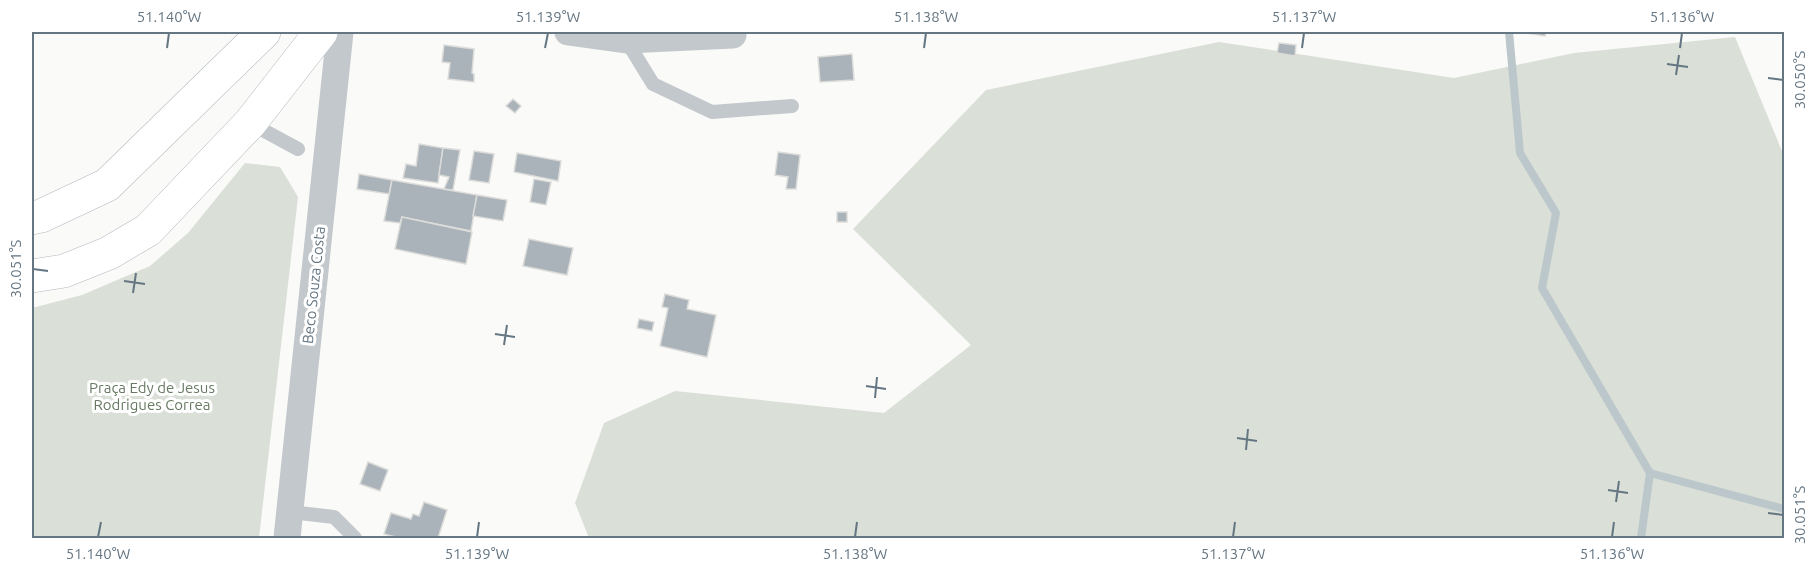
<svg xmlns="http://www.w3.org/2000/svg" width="1816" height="570" font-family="Ubuntu,sans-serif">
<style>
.green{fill:#dadfd7}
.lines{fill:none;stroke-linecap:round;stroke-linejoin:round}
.stream{stroke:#bbc7cb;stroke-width:8}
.building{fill:#aab3b9;stroke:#dcdcda;stroke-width:1.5}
.secondary-casing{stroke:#b3babf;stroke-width:34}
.lane{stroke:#c3c8cc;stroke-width:14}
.street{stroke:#c3c8cc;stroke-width:27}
.secondary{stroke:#fff;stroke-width:33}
.ticks{fill:none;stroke:#657683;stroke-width:2}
.labels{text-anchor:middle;stroke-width:6;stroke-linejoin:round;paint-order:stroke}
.street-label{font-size:15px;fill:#657683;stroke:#fff}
.park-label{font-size:15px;fill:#687a64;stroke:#fff}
.neatline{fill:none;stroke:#657683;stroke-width:2}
.ticks-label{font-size:15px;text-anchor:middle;fill:#657683}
</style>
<rect width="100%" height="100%" fill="#fafaf8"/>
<!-- green -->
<g class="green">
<path d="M1735,37L1784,156V538H589L575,503L604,423L675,391L884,413L971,345L853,229L986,90L1219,42L1454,78L1574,53Z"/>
<path d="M245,163L280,167L298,197L259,538H32V308L82,295L150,266L188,233Z"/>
</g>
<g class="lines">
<!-- stream -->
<g class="stream">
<path d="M1509,32L1520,153L1556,213L1542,288L1650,473L1641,538"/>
<path d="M1650,473L1784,509"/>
</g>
</g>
<!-- building -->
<g class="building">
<path d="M1520,32H1546L1545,36Z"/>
<path d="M1279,43L1296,45L1295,56L1277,53Z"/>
<path d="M444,45L474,49L472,73L474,74V82L448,79L450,63L442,62Z"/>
<path d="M852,54L854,80L820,82L818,57Z"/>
<path d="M513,99L521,106L515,113L506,106Z"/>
<path d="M419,144L443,148L438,183L403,178L406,164L416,166Z"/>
<path d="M443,148L460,150L453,190L444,189L449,177L439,175Z"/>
<path d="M474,151L494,154L489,183L469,180Z"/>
<path d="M778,152L800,155L796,189H786L788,177L775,175Z"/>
<path d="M517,153L561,161L558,181L514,172Z"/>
<path d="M359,174L392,180L389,194L357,189Z"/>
<path d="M534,179L551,182L546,205L530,202Z"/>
<path d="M392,180L477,195L471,231L402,217L400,223L384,221Z"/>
<path d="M477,195L507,200L503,221L473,216Z"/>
<rect x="837" y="212" width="10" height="10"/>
<path d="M402,217L472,232L466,264L395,249Z"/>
<path d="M529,239L573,248L567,275L523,266Z"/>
<path d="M665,294L689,300L687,309L716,315L707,357L660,346L668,308L662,307Z"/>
<path d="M639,319L654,322L652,331L637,328Z"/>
<path d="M368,462L388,470L380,491L360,484Z"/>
<path d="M424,502L447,510L438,538H400L384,534L391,513L411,519L413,514L419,516Z"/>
</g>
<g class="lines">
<defs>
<g id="secondary">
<path d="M32,218L41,216L107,185L264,32"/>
<path d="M32,276L64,271L109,253L148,230L250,123L321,32"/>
</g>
</defs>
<!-- secondary casing -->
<use href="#secondary" class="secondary-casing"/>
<!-- lane -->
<g class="lane">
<path d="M626,40L653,84L712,112L792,106"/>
<path d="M250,123L298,149"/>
<path d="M291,512L334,517L355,538"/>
</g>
<!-- street -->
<g class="street">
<path d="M568,32L626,40L733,35"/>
<path d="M287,538L340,32"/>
</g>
<!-- secondary -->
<use href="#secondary" class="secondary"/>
</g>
<!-- ticks -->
<path class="ticks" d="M167,48L169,33M545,48L548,33M924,48L926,33M1302,48L1304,33M1680,48L1682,33M1667,64L1688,67M1676,75L1679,55M1768,78L1783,80M33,269L48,271M124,281L145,284M133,293L136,273M495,334L515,337M504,345L507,325M866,386L886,389M875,398L877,377M1237,438L1257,441M1246,450L1248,429M1608,490L1628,493M1616,502L1619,481M1768,513L1783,515M98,537L101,522M477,537L479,522M855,537L857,522M1233,537L1235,522M1612,537L1614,522"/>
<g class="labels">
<!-- street labels -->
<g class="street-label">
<text transform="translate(314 285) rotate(-84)" y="5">Beco Souza Costa</text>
</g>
<!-- park labels -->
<g class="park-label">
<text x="152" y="393">Praça Edy de Jesus<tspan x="152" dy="17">Rodrigues Correa</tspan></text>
</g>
</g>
<!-- border -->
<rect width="1816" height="570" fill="none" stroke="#ffffff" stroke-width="66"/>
<rect x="33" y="33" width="1750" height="504" class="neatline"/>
<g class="ticks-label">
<text x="169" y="22">51.140°W</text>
<text x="548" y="22">51.139°W</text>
<text x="926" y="22">51.138°W</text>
<text x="1304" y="22">51.137°W</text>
<text x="1682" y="22">51.136°W</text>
<text transform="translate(1800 80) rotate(-90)" y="5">30.050°S</text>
<text transform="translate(16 269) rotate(-90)" y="5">30.051°S</text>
<text transform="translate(1800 515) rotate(-90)" y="5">30.051°S</text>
<text x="98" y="559">51.140°W</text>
<text x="477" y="559">51.139°W</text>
<text x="855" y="559">51.138°W</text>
<text x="1233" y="559">51.137°W</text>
<text x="1612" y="559">51.136°W</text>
</g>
</svg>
